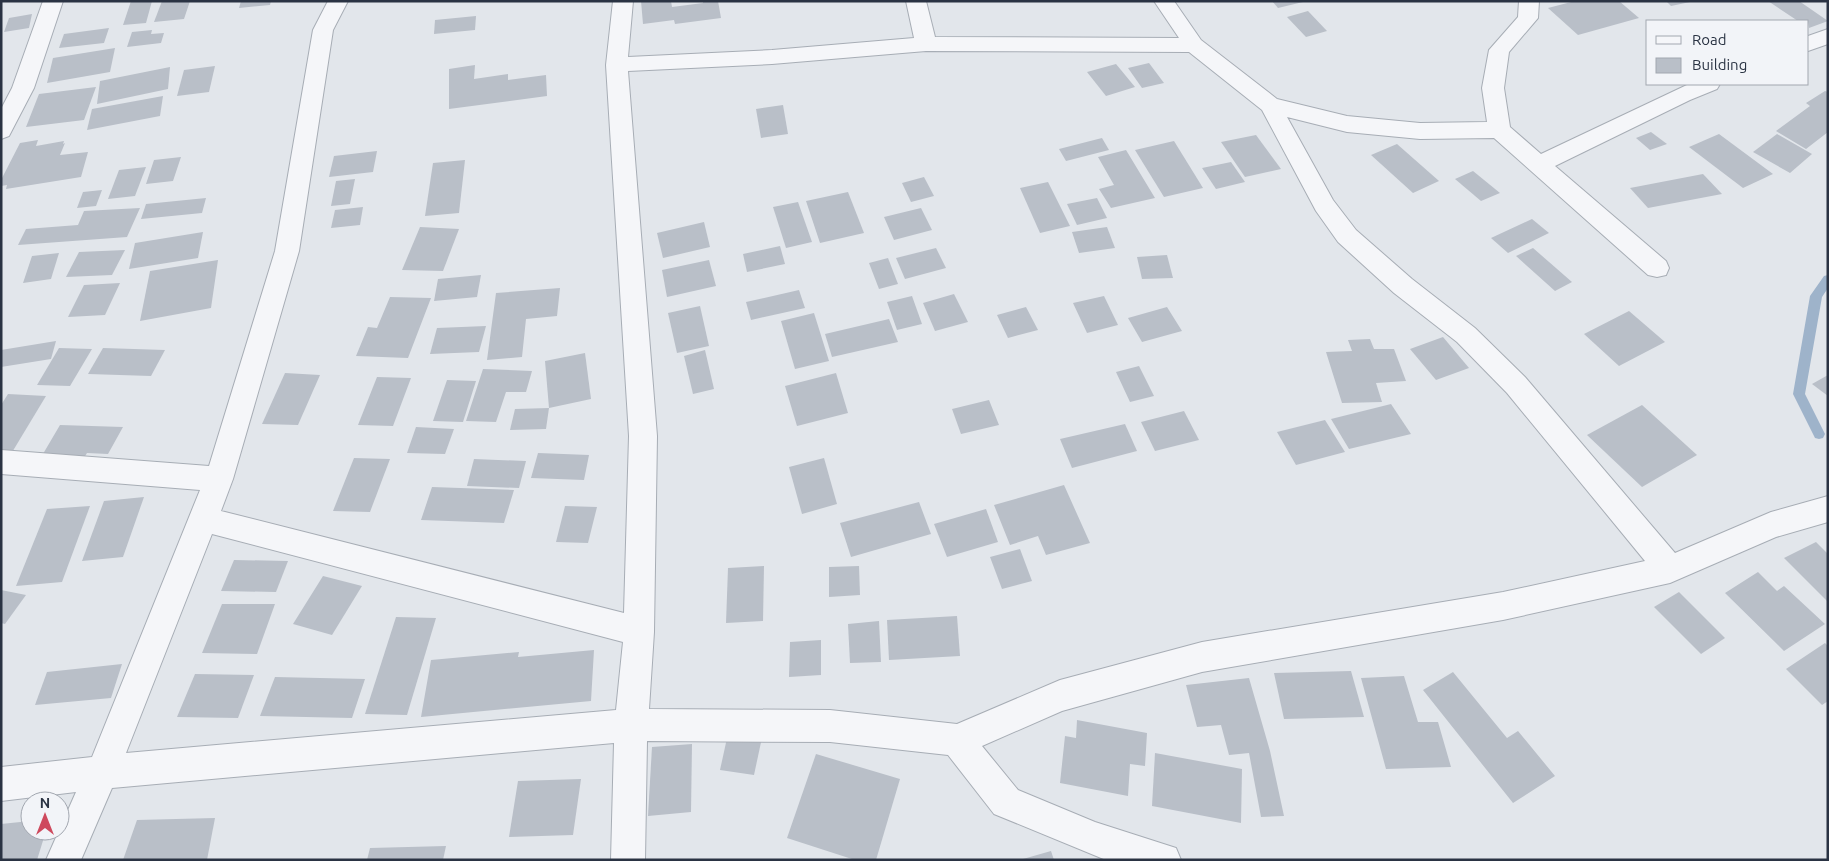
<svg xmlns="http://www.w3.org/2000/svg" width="1829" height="861" font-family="Ubuntu,sans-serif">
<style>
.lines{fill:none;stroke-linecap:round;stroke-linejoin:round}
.stream{fill:#9eb3ca;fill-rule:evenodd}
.building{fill:#b9bfc8}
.minor-casing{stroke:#a7adb5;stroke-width:2}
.minor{fill:#f5f6f9;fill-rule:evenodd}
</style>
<rect width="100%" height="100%" fill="#e2e6eb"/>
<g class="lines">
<!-- stream -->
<path class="stream" d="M1828,275V288L1822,297L1805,394L1825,434L1823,438L1819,439L1815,438L1793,394L1810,296L1824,276Z"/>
</g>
<!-- building -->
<g class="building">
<path d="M131,1H152L146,23L123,25Z"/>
<path d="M162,1H190L184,19L154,22Z"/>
<path d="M241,1H271L270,5L239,8Z"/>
<path d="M641,1H671L672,7L703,3V1H718L721,18L675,24L674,20L643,24Z"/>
<path d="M1272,1H1303V2L1278,8Z"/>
<path d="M1575,1H1619L1639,18L1578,35L1548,8Z"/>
<path d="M1666,1H1690V2L1671,6Z"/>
<path d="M1768,1H1799L1828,21L1809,28L1808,21H1798Z"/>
<path d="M1308,11L1327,31L1306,37L1287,17Z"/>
<path d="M32,14L29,28L4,32L9,18Z"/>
<path d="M476,16L475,30L434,34L435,20Z"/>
<path d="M109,28L104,43L59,48L64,34Z"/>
<path d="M152,30L151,34L164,33L161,43L127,47L132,32Z"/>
<path d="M115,48L110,72L47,83L53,58Z"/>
<path d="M1149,63L1164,83L1142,88L1128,68Z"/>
<path d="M1116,64L1135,87L1106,96L1087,72Z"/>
<path d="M475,65L474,79L508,74V80L546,75L547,96L449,109V69Z"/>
<path d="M215,66L209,92L177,96L184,70Z"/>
<path d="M170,67L168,89L97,104L100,81Z"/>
<path d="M96,87L84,120L26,127L39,94Z"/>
<path d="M1825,91L1828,92V132L1806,149L1776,131L1810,106L1806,103Z"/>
<path d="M163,96L160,116L87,130L92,109Z"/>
<path d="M783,105L788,134L761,138L756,109Z"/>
<path d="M1651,132L1667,144L1650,150L1636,138Z"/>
<path d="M1719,134L1773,174L1743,188L1689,147Z"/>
<path d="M1777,134L1812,154L1790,173L1753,152Z"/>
<path d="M1256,135L1281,169L1245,177L1221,142Z"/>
<path d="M1102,138L1109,150L1066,161L1059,149Z"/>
<path d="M38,140L36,146L64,141L63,144L65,143L60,155L88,152L81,177L6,189L7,185L1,186V180L20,143Z"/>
<path d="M1174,141L1203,188L1164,197L1135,150Z"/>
<path d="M1397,144L1439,181L1413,193L1371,155Z"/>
<path d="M1126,150L1155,198L1111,208L1099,189L1114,185L1098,157Z"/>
<path d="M377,151L373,172L329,177L334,156Z"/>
<path d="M181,157L173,181L146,184L154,160Z"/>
<path d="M465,160L459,213L425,216L433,163Z"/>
<path d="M1231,162L1245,182L1216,189L1202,168Z"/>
<path d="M146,167L135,196L108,199L119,170Z"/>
<path d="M1473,171L1500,193L1481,201L1455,179Z"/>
<path d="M1703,174L1722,194L1648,208L1630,188Z"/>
<path d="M924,177L934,196L911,202L902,183Z"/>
<path d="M355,179L350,204L331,206L336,181Z"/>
<path d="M1048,182L1070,226L1040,233L1020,188Z"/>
<path d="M102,190L96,206L77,208L83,192Z"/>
<path d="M848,192L864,233L820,243L806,201Z"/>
<path d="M206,198L202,213L141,219L146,204Z"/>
<path d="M1097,198L1107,218L1077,225L1067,204Z"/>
<path d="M798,202L812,242L786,248L773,207Z"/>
<path d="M363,207L360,225L331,228L335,210Z"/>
<path d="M140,208L127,237L18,245L26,229L78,225L84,211Z"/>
<path d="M921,208L932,230L894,240L884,217Z"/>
<path d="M1532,219L1549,233L1508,253L1491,238Z"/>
<path d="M704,222L710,247L663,258L657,233Z"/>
<path d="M420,227L459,229L443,271L402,270Z"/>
<path d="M1107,227L1115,248L1079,253L1072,232Z"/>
<path d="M203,232L198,258L129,269L135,243Z"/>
<path d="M780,246L785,264L747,272L743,254Z"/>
<path d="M936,248L946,268L905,279L896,258Z"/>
<path d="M1533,248L1572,282L1555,291L1516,256Z"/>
<path d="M125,250L112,275L66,277L79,252Z"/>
<path d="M59,253L51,279L23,283L32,256Z"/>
<path d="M1167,255L1173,278L1142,279L1137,257Z"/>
<path d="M888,258L898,284L879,289L869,263Z"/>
<path d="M218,260L211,308L140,321L150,271Z"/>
<path d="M709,260L716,286L667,297L662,270Z"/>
<path d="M481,275L477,297L434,301L438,279Z"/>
<path d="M120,283L105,315L68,317L84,285Z"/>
<path d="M560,288L557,316L526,319L522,357L487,360L496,293Z"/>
<path d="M799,290L805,308L751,320L746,302Z"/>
<path d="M954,294L968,322L935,331L923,303Z"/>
<path d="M912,296L922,324L897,330L887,302Z"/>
<path d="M1104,296L1118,325L1087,333L1073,303Z"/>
<path d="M390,297L431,298L408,358L356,356L368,327L377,328Z"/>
<path d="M700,306L709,346L677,353L668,313Z"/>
<path d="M1026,307L1038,330L1008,338L997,315Z"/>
<path d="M1167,307L1182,331L1142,342L1128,318Z"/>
<path d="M1629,311L1665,342L1619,366L1584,334Z"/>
<path d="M814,313L829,361L795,369L781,321Z"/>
<path d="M889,319L898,342L832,357L825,334Z"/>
<path d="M486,326L479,352L430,354L437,328Z"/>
<path d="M1443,337L1469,368L1436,380L1410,349Z"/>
<path d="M1370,339L1374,349H1394L1406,381L1376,383L1382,402L1342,403L1326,352L1352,351L1348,340Z"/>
<path d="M56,341L51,359L1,367V350Z"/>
<path d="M59,348L92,349L70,386L37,385Z"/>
<path d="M103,348L165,350L151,376L88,374Z"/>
<path d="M705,350L714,389L693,394L684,356Z"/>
<path d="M585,353L591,399L549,408L545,361Z"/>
<path d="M1139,366L1154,396L1130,402L1116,372Z"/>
<path d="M483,369L532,371L526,392H506L496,422L466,421Z"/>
<path d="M285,373L320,375L298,425L262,424Z"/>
<path d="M836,373L848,413L797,426L785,386Z"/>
<path d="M1828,375V396L1812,384Z"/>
<path d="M377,377L411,378L393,426L358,425Z"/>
<path d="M447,380L476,381L463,422L433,421Z"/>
<path d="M8,394L46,396L11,454H1V405Z"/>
<path d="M989,400L999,425L961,434L952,409Z"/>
<path d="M1391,404L1411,434L1349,449L1331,419Z"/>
<path d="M1642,405L1697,455L1642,487L1587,435Z"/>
<path d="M549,408L546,429L510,430L515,409Z"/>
<path d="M1184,411L1199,440L1155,451L1141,422Z"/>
<path d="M1325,420L1345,452L1296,465L1277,432Z"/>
<path d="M1125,424L1137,451L1072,468L1060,439Z"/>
<path d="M60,425L123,427L108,454L87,453L82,461L40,459Z"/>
<path d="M416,427L454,429L445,454L407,453Z"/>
<path d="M538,453L589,455L584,480L531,478Z"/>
<path d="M354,458L390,459L370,512L333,511Z"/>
<path d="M824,458L837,504L802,514L789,467Z"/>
<path d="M474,459L526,461L519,488L467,486Z"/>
<path d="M1064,485L1090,543L1046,555L1038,536L1010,545L994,505Z"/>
<path d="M432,487L514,490L504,523L421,520Z"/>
<path d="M144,497L123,557L82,561L104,501Z"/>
<path d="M919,502L931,534L851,557L840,523Z"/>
<path d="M90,506L62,582L16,586L47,509Z"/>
<path d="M565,506L597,507L588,543L556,542Z"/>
<path d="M986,509L998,542L947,557L934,524Z"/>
<path d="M1816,542L1828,554V602L1784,558Z"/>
<path d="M1020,549L1032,581L1002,589L990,557Z"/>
<path d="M234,560L288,561L276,592L221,591Z"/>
<path d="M764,566L763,621L726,623L728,568Z"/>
<path d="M859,566L860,595L829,597V567Z"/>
<path d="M1758,572L1777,591L1784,586L1825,624L1784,651L1725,593Z"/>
<path d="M323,576L362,586L332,635L293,624Z"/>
<path d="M1,590L26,595L5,624L1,623Z"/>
<path d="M1679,592L1725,638L1701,654L1654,607Z"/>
<path d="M222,604H275L257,654L202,653Z"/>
<path d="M957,616L960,656L889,660L887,620Z"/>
<path d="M396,617L436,618L407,715L365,714Z"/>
<path d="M879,621L881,662L850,663L848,624Z"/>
<path d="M821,640V675L789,677L790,642Z"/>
<path d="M1825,643L1828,646V701L1822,705L1786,669Z"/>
<path d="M594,650L591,701L421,717L431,660L519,652L518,657Z"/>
<path d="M122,664L111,698L35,705L47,672Z"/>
<path d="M1351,671L1364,717L1284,719L1274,673Z"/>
<path d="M1453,672L1507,738L1518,731L1555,776L1513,803L1423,690Z"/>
<path d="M195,674L254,675L238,718L177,717Z"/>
<path d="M1404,676L1418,722H1438L1451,767L1386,769L1361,678Z"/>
<path d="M275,677L365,679L352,718L260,716Z"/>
<path d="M1249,678L1270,751L1284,816L1261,817L1249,753L1229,755L1221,725L1197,727L1186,685Z"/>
<path d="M1077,720L1147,733L1145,766L1130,764L1128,796L1060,783L1065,736L1076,738Z"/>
<path d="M729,729L763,733L754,775L720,770Z"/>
<path d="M692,744L691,812L648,816L652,747Z"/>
<path d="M1155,753L1242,769L1241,823L1152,806Z"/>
<path d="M816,754L900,779L876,860H855L787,838Z"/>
<path d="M581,779L573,835L509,837L518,781Z"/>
<path d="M215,818L207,860H123L137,820Z"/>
<path d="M30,821V831H46L37,860H1V824Z"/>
<path d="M446,846L443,860H367L370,848Z"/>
<path d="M1051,851L1054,860H1023V859Z"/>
</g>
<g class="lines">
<defs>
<g id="minor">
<path d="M43,1H63L34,88L9,136L1,139V109L12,88Z"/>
<path d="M328,1H348L333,30L299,251L233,479L221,511L624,613L629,436L606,65L613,1H633L628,57L772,50L914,38L906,1H926L935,37L1179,38L1154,1H1174L1201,40L1277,99L1347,116L1420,123L1487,122L1482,88L1489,50L1518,17L1519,1H1539L1538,18L1509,52L1504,88L1510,127L1541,154L1689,84H1720L1717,89L1690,100L1555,166L1666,261L1669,268L1666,275L1657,277L1648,275L1494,138L1420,139L1347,132L1287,117L1333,200L1356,230L1412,279L1475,328L1525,377L1675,553L1771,512L1828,496V522L1776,537L1670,583L1503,620L1202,672L1062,711L982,746L1018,790L1095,822L1176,848L1181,860H1106L994,814L948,755L830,742L647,741L645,860H611L614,743L112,788L81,860H46L76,792L1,801V767L92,757L200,490L1,474V450L209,466L275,251L313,30ZM926,51L1189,52L1262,110L1316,211L1338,242L1394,293L1457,342L1507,393L1645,561L1503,592L1202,642L1060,680L957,724L830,710L649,709L654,632L657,436L628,71L772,64ZM212,534L623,642L616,710L126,753Z"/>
<path d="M1828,29V44L1808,51V36Z"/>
</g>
</defs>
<!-- minor casing -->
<use href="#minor" class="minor-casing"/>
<!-- minor -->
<use href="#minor" class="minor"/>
</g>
<!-- border -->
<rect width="1829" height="861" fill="none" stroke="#2a3343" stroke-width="5"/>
<!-- legend -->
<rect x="1646" y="20" width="162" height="65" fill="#f2f4f8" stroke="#a2a7b0"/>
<rect x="1656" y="36" width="25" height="8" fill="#f5f6f9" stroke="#a2a7b0"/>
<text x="1692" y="45" font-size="15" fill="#2a3343">Road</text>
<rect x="1656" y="58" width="25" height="15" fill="#b9bfc8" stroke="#a2a7b0"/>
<text x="1692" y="70" font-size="15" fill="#2a3343">Building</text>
<!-- north arrow -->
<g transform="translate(45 816)"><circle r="24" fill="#f2f4f8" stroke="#a2a7b0"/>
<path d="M0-4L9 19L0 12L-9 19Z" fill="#ce495d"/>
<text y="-8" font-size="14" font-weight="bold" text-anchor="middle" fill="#2a3343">N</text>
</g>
</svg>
